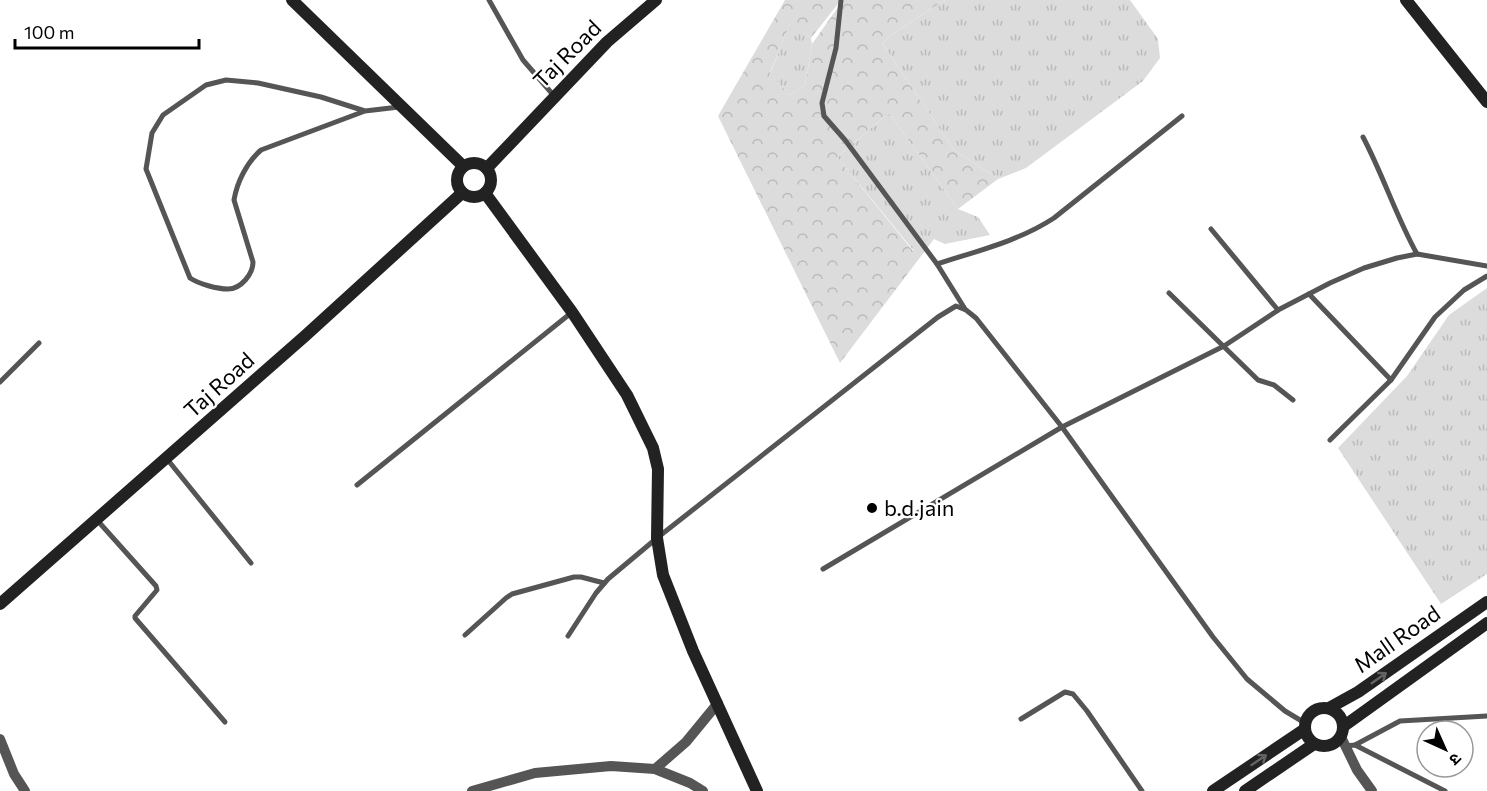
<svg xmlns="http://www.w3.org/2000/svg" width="1487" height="791" font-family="Commissioner,'Noto Sans Devanagari',sans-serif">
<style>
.grass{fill:url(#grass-tufts)}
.forest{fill:url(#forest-crowns)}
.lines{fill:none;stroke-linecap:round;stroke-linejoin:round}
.lane{stroke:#555;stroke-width:5}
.street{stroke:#555;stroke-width:10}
.secondary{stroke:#222;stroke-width:12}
.oneway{stroke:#646464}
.poi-dot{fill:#000;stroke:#fff;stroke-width:2}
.labels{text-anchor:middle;stroke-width:4.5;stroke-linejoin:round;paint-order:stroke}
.street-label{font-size:22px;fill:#000;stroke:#fff}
.poi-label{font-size:22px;fill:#000;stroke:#fff;text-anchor:start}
</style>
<defs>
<pattern id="grass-tufts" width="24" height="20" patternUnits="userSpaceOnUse" patternTransform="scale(1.5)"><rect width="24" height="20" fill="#dcdcdc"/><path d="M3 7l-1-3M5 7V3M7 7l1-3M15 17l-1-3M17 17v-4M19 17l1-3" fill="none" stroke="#bbb"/></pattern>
<pattern id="forest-crowns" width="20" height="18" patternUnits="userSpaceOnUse" patternTransform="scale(1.5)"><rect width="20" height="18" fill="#dcdcdc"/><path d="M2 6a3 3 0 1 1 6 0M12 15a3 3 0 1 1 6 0" fill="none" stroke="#bbb"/></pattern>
</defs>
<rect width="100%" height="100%" fill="#fff"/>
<!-- grass -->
<g class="grass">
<path d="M945,0H1130L1158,39L1160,58L1143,81L1026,168L998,179L954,150L882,43L895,32Z"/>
<path d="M791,20L811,38L812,44L805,86L789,95L770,74Z"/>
<path d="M889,113L958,209L978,217L990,235L945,244L934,239L914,251L837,157Z"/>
<path d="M1487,288V574L1441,604L1338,448L1407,376L1449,315Z"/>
</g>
<!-- forest -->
<path class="forest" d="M785,0H841L811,38L791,21L770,73L789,95L805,86L812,44L843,0H945L895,32L882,43L954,150L998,179L958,209L889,113L837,157L913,251L934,239L840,363L718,116Z"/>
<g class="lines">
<!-- lane -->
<g class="lane">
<path d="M489,0L523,60L555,97"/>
<path d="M841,0L836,48L822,103L824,116L845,140L937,264L965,309"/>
<path d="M365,111L321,97L258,83L226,80L206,85L163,115L152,133L146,169L190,278C199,284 217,289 228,289C241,289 253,274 253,262L234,200C237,182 247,162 261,150L365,111L399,107"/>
<path d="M1363,137C1383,175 1396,216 1417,254"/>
<path d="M1211,229L1278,310"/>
<path d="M937,264C977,251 1019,241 1054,218L1182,116"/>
<path d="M1169,293L1258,380L1274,385L1293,400"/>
<path d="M1309,294L1391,380"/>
<path d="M0,382L39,343"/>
<path d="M1330,440L1391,380L1435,317L1464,290L1487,276"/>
<path d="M167,459L251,563"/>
<path d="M357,485L571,313"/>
<path d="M97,520L156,586L157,590L135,616V618L225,722"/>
<path d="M823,569L1062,427L1224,346L1280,309L1330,283L1364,268L1397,258L1417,254L1487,266"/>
<path d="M465,635L506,598L512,594L574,577H581L604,583"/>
<path d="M568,636L596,593L608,579L657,538L938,317L956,306L966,310L976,318L1062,427L1213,637L1247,679L1285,711L1305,723"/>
<path d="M1021,719L1065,692L1073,694L1087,711L1142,791"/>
<path d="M1355,745L1445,791"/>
<path d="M1345,746L1355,745L1400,721L1487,716"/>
</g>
<!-- street -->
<g class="street">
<path d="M1341,737L1357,770L1372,791"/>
<path d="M0,739L14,774L25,791"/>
<path d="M655,769L686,742L718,703"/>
<path d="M472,791L535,773L611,766L655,769L690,783L703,791"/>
</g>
<!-- secondary -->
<g class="secondary">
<path d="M292,0L463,166"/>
<path d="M1406,0L1487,102"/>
<circle cx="474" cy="180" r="17"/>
<path d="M487,168L607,42L656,0"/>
<path d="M485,193L572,312L627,395L653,448L658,469L657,538L663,575L693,651L757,791"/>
<path d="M0,604L305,336L462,193"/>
<circle cx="1324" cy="727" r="19"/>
<path d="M1329,708L1358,692L1487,602"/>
<path d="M1344,726L1487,623"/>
<path d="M1213,791L1305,729"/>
<path d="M1245,791L1314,744"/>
</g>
</g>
<!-- one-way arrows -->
<defs><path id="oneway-shaft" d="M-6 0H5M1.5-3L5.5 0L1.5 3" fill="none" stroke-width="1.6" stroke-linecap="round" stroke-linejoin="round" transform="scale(1.5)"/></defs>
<g class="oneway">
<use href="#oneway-shaft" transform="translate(1379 678) rotate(-35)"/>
<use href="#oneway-shaft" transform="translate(1259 760) rotate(-34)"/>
</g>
<!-- markers -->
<circle class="poi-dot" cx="872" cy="508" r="6"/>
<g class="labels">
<!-- street labels -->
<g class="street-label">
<text transform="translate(567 54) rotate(-45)" y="8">Taj Road</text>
<text transform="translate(219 385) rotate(-42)" y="8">Taj Road</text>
<text transform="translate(1397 639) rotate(-35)" y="8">Mall Road</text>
</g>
<!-- poi labels -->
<g class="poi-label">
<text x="884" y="516">b.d.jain</text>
</g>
</g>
<!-- north arrow -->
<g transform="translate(1445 749) rotate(135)"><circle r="28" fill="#ffffff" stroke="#999999" stroke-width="1.5"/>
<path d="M0-4.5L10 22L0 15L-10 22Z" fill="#000000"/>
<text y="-9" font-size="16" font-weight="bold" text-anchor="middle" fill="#000000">उ</text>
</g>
<!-- scale -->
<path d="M15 39v9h184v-9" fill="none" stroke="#000000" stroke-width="3"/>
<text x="24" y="39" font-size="18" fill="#000000" stroke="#ffffff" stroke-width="4.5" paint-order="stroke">100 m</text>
</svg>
